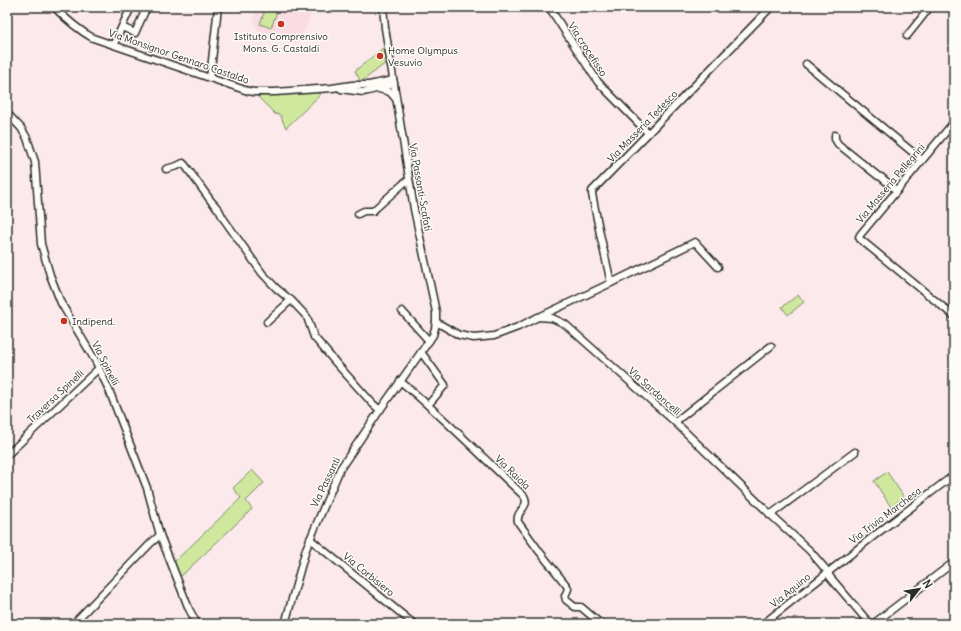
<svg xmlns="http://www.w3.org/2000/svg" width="961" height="631" font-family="Delius,sans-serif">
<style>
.built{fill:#fadce2}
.green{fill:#cfe89e;stroke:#7d8a64}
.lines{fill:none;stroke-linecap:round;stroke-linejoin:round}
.minor-casing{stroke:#2b2b2b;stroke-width:9}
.minor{stroke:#fdfcf7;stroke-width:6}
.poi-dot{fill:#c8321e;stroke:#fdfcf7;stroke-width:1.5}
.labels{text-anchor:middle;stroke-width:3;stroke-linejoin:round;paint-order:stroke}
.poi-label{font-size:10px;fill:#2b2b2b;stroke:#fdfcf7;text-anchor:start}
.street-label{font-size:10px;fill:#2b2b2b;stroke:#fdfcf7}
</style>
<rect width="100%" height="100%" fill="#fbe9eb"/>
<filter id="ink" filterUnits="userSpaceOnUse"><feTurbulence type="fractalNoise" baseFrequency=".025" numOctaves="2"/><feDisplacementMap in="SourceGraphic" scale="8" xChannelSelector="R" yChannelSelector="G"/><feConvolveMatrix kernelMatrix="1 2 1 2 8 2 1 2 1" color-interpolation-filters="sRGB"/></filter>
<g filter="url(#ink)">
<!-- built -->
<path class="built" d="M255,7H311L309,9L311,12L301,40L297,43L261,32L256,28L254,20Z"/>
<!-- green -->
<g class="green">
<path d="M266,7H272L278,9L271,28L260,24Z"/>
<path d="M383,48L386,56V63L361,82L355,71Z"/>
<path d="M318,92V93L321,94L286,128L283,122L281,116L280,115L275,114L257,96Z"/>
<path d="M798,295L804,302L788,315L782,307Z"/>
<path d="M252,470L264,483L246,501L252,509L179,578L173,563L241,498L233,488Z"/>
<path d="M887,472L904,497L891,507L874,481Z"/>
</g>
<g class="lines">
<defs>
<g id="minor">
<path d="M54,7C66,19 78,30 93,38L248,91L254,92H275L332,88L352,85H369L393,80"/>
<path d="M137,7L145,11L146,7"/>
<path d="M549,7L598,82L648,133"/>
<path d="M122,27L135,33L145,11"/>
<path d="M907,36L930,7"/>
<path d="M114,44L131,7"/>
<path d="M806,64L922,160"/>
<path d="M210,78L218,7"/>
<path d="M341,89L363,92L368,91L388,86L394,83"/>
<path d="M379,89L390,92L396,99"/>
<path d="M7,113L21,128L27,138L35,162L41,244L50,275L61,303L96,362L109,390L147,488L160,535L189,609L197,624"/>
<path d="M954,122L860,235L859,237L860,239L954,316"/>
<path d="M835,135V139L838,144L878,176L881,177L897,191"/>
<path d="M166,169L177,166L183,163L185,165L211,201L219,210L223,218L262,273L276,288L293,302L307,317L314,337L336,363L373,404L380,410"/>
<path d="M358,214L364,211H373L376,208L403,184L405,182H409"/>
<path d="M611,283L695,242L718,267"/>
<path d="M402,311L429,341"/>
<path d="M539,317L611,283L600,234L592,194V191L771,7"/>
<path d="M267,322L291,300"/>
<path d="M436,322L459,335L474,338L494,336L518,327L538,317L552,318L565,324L675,422L772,516L810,551L828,572L830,577L870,624"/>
<path d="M421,352L445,385L428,405"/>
<path d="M400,381C444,417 483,458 524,496C531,508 515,510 518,522L539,551L567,586L568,589L565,596L566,600L575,607H581L601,624"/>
<path d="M675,422L771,346"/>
<path d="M7,455L99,368"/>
<path d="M770,515L855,452"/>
<path d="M310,539L414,624"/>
<path d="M73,624L151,543L160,535"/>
<path d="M285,624L306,549L340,469L380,410L429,341L433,335L435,328L436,322V312L414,209L385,28L383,7"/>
<path d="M763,624L875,535L954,475"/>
<path d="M873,624L954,562"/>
</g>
</defs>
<!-- minor casing -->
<use href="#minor" class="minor-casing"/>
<!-- minor -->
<use href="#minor" class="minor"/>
</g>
</g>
<!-- markers -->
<g class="poi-dot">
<circle cx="281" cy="24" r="4"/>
<circle cx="380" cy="56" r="4"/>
<circle cx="64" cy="321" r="4"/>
</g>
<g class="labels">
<!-- poi labels -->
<g class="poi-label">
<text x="281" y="40" text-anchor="middle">Istituto Comprensivo<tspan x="281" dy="12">Mons. G. Castaldi</tspan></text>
<text x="388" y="54">Home Olympus<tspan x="388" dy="12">Vesuvio</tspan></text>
<text x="72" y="325">Indipend.</text>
</g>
<!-- street labels -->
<g class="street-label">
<text transform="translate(588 49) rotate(57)" y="4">Via crocefisso</text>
<text transform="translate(179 56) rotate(19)" y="4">Via Monsignor Gennaro Castaldo</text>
<text transform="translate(642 126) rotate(-46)" y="4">Via Masseria Tedesco</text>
<text transform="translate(890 183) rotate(-50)" y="4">Via Masseria Pellegrini</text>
<text transform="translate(421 187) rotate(80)" y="4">Via Passanti-Scafati</text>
<text transform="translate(106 363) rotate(63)" y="4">Via Spinelli</text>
<text transform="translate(655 391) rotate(42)" y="4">Via Sardoncelli</text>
<text transform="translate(55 396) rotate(-43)" y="4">Traversa Spinelli</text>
<text transform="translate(513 472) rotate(44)" y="4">Via Raiola</text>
<text transform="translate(325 482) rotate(-64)" y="4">Via Passanti</text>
<text transform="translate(885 515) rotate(-37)" y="4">Via Trivio Marchesa</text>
<text transform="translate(369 574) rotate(39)" y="4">Via Corbisiero</text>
<text transform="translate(790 590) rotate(-39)" y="4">Via Aquino</text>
</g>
</g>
<!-- margin -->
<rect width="961" height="631" fill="none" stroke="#fdfcf7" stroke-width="24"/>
<rect x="12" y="12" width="937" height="607" fill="none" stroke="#2b2b2b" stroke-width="1.5" filter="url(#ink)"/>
<!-- north arrow -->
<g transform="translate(919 589) rotate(59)" stroke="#fdfcf7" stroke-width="3" paint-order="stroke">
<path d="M0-3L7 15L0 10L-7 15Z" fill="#2b2b2b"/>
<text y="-6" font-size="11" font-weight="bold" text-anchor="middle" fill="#2b2b2b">N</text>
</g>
</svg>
